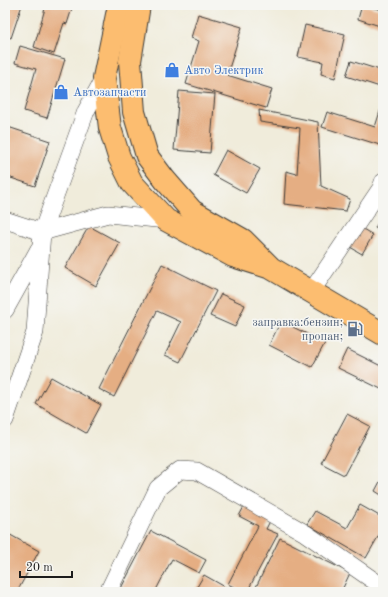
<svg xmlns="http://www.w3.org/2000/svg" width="388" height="597" font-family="'Old Standard TT',serif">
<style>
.building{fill:#e5ae83}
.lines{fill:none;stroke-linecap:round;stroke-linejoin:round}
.minor-casing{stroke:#3c3b39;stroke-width:18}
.major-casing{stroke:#3c3b39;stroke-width:24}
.minor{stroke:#fff;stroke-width:17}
.major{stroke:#fcbd6f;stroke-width:22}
.labels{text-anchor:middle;stroke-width:3;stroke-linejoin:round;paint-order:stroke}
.shop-label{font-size:12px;fill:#366cbe;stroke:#f6f6f2;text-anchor:start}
.service-label{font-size:12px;fill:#4e5e75;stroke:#f6f6f2;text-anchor:end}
</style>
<rect width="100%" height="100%" fill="#f6f6f2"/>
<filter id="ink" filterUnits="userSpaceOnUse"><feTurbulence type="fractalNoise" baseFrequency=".025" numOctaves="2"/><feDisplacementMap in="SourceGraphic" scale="8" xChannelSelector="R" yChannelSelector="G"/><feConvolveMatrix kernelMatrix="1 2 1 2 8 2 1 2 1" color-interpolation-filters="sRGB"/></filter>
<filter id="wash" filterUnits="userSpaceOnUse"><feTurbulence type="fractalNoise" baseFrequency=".012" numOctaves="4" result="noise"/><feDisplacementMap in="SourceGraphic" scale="16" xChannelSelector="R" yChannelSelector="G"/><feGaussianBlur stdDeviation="0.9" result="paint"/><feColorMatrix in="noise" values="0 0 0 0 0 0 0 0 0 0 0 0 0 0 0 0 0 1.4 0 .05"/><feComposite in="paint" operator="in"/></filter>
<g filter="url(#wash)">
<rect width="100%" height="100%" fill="#f0ecdb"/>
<g id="blocks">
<!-- building -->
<g class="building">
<path d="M5,5H22L11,38L5,36Z"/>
<path d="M46,5H73L67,24L64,23L54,54L34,47Z"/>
<path d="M362,5L383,10V27L358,19Z"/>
<path d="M198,14L242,27L227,75L272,89L266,108L186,84L199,41L191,38Z"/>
<path d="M305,25L345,34L335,78L321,74L323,62L298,57Z"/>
<path d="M20,46L65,59L47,118L24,111L36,69L15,63Z"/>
<path d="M351,61L383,71V88L346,76Z"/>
<path d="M179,91L215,94L210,153L174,150Z"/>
<path d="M383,102V146L322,127L327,112L375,127Z"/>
<path d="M259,110L318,122L321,186L350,199L346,211L284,204L286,171L297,174L300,128L260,122Z"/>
<path d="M5,126L50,141L35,186L5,176Z"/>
<path d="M226,150L260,169L246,193L213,175Z"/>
<path d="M383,214V233L375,228Z"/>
<path d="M356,225L373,235L362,254L345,244Z"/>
<path d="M89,226L120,243L96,286L65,268Z"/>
<path d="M162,264L216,291L180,362L165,355L181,322L157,311L114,397L99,389Z"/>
<path d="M221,294L245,305L235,327L210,316Z"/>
<path d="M281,321L325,343L312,367L269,345Z"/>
<path d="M347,349L383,367V390L338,368Z"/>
<path d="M51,377L101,405L86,433L36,404Z"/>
<path d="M347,414L370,426L344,475L321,463Z"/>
<path d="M383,476V496L375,491Z"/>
<path d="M246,503L272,517L266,529L278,534L247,592H243L228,584L258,526L239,516Z"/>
<path d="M360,505L383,518V528L366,558L307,524L315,511L347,528Z"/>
<path d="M151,531L206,560L199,573L172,559L155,592H124L120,590Z"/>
<path d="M5,532L39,551L17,592H5Z"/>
<path d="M280,538L350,573L341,592H266L256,587Z"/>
<path d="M204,575L234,592H194Z"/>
</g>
</g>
</g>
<g filter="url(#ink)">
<use href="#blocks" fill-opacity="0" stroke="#3c3b39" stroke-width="1"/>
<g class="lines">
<defs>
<g id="minor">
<path d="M104,78L86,111L42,232L108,214L166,220"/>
<path d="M5,220L42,232"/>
<path d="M311,292L381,188L383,182"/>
<path d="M5,310L39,249"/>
<path d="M5,420L35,332L42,232"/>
<path d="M108,592L158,488L180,470L197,471L305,533L383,587"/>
</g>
<g id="major">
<path d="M119,5L104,78L110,128L119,157L132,183L166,220L233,256L268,267"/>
<path d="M139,5L130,61L134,112L147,156L165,180L192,211L243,240L271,268L383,334"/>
</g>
</defs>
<!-- minor casing -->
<use href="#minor" class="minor-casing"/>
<!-- major casing -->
<use href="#major" class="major-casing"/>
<!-- minor -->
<use href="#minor" class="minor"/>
<!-- major -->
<use href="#major" class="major"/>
</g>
</g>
<!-- icons -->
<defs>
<symbol id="shop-bare" viewBox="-9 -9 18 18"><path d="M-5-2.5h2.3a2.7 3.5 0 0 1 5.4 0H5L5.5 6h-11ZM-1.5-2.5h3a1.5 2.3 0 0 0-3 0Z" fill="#3f7fe0" stroke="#f6f6f2" stroke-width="2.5" paint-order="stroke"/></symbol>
<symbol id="fuel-bare" viewBox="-9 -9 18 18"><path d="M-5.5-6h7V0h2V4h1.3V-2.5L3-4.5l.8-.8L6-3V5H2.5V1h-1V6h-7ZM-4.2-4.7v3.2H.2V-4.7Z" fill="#5c6f8a" stroke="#f6f6f2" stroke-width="2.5" paint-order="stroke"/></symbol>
</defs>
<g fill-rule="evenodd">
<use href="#shop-bare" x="161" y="59" width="22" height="22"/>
<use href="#shop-bare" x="50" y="81" width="22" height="22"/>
<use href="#fuel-bare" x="344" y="318" width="22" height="22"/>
</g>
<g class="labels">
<!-- shop labels -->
<g class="shop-label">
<text x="184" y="74">Авто Электрик</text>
<text x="73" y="96">Автозапчасти</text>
</g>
<!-- service labels -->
<g class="service-label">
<text x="343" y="326">заправка:бензин;<tspan x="343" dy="14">пропан;</tspan></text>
</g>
</g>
<!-- margin -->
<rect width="388" height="597" fill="none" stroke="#f6f6f2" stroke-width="20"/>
<!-- scale -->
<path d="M20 571v6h52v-6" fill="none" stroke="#1c1c1c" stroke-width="2"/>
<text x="26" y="571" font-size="12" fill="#1c1c1c" stroke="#f6f6f2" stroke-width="3" paint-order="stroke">20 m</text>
</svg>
